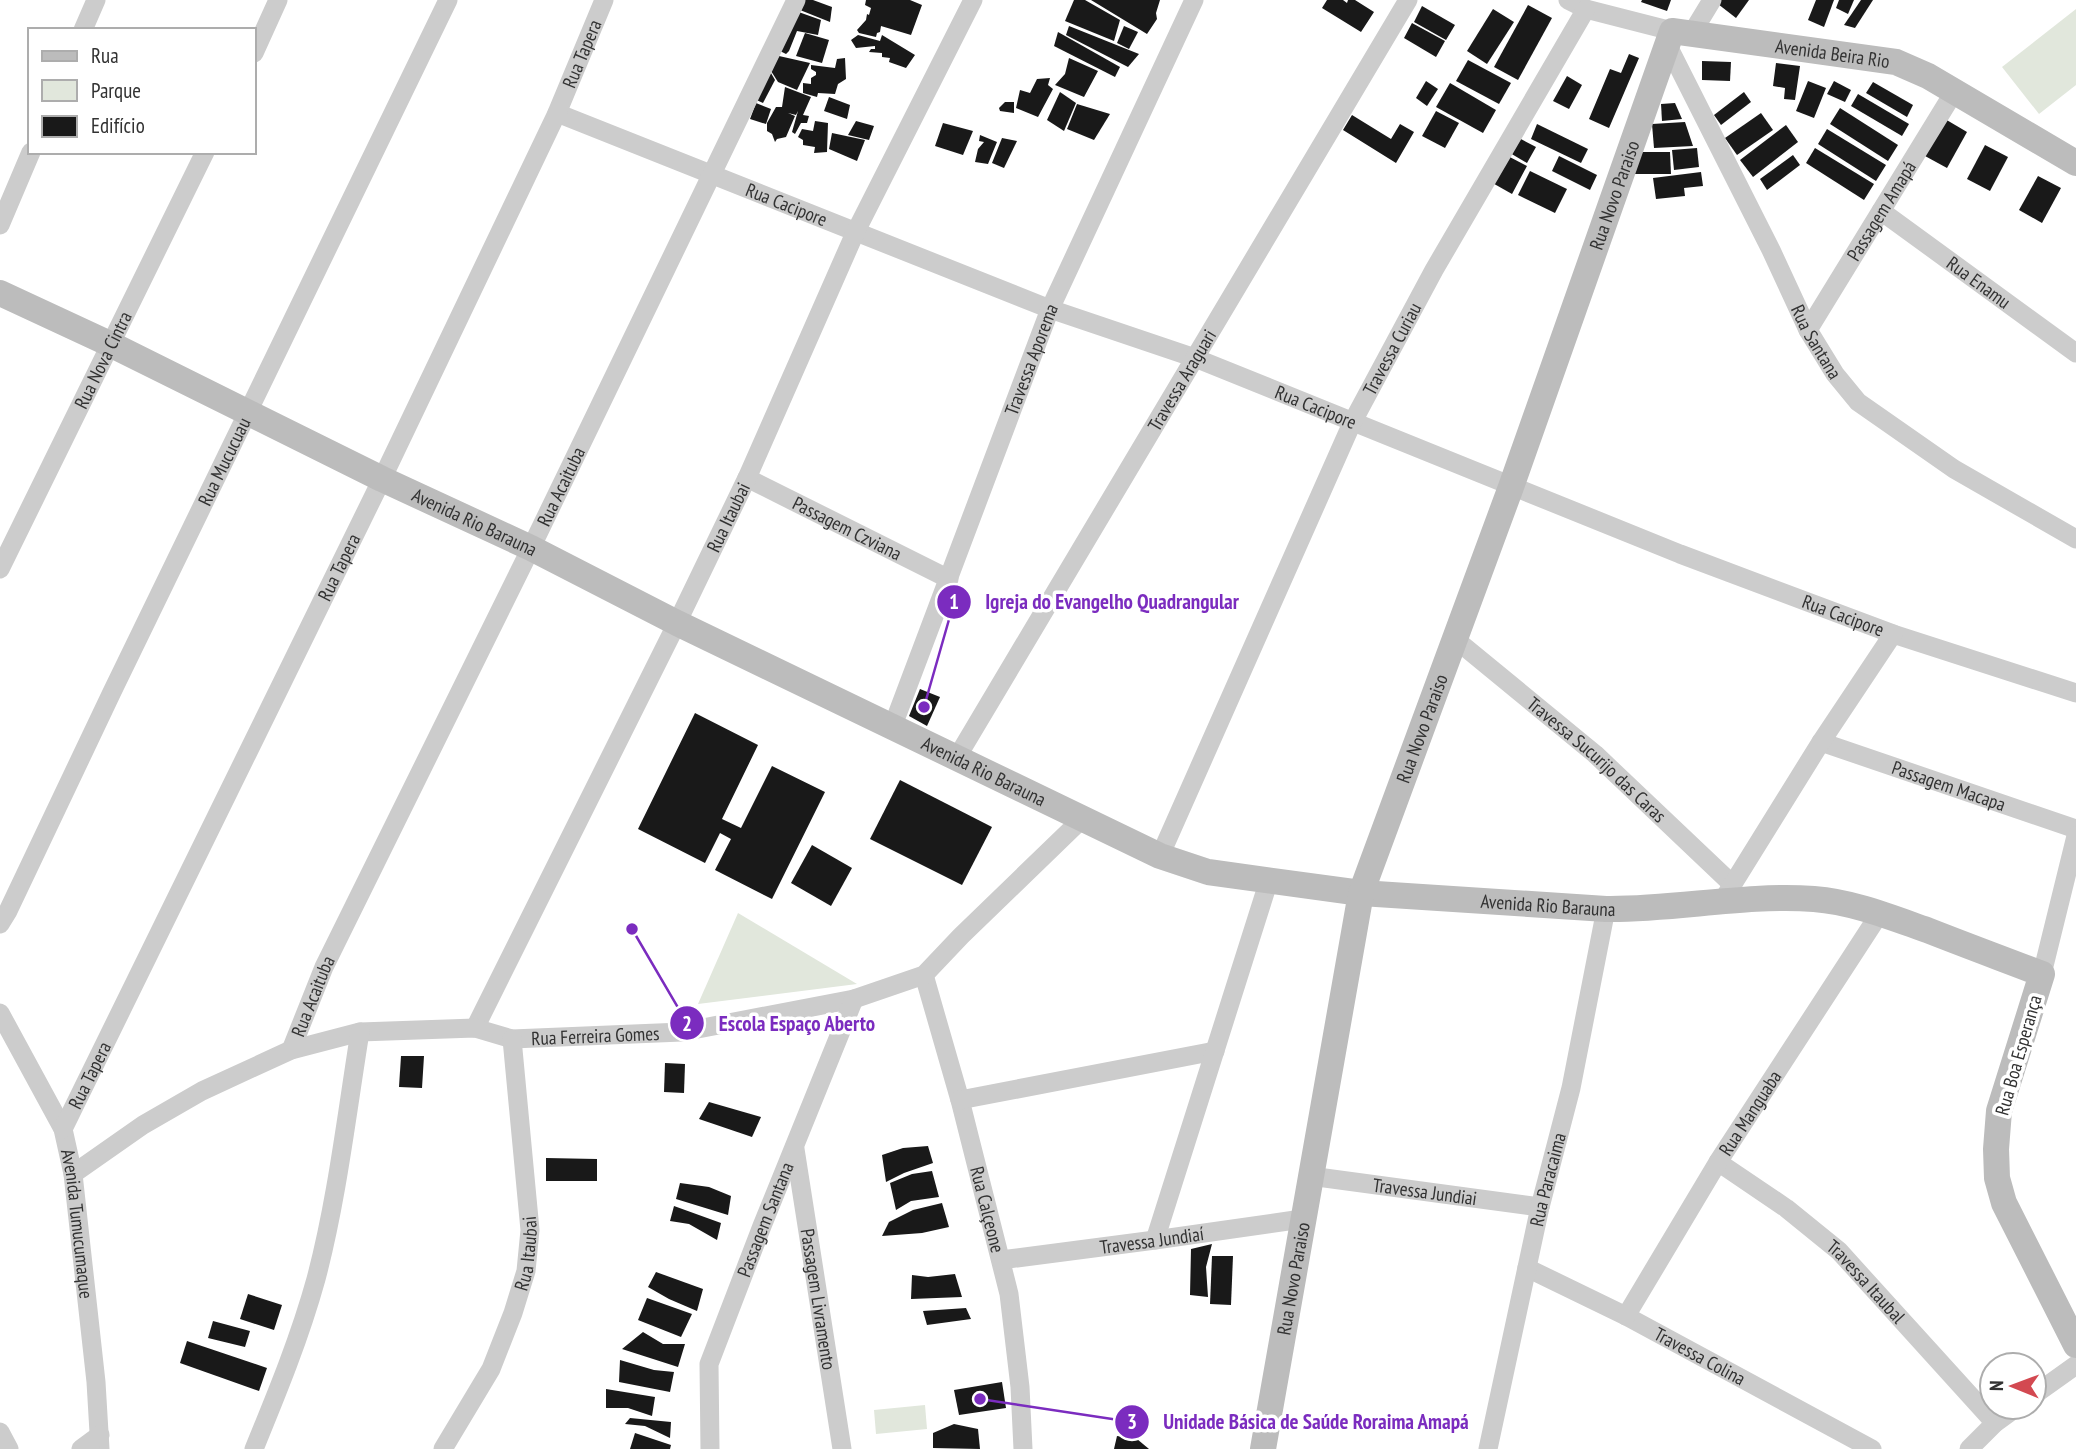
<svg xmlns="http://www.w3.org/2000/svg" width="2076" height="1449" font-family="'PT Sans Narrow',sans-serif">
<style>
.green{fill:#e1e7dc}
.building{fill:#191919}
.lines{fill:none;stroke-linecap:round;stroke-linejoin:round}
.street{stroke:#ccc;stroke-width:19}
.secondary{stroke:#bcbcbc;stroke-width:26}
.labels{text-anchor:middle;stroke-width:7;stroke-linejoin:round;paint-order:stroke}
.street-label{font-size:19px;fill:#323232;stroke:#fff}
.leader{fill:none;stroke:#7b2cbf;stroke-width:2.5}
.callout-dot{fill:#7b2cbf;stroke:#fff;stroke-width:2.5}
.mark-label{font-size:21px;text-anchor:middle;font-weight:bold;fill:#fff}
.callout-label{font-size:21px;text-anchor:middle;font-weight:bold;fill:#7b2cbf;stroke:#fff;stroke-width:7;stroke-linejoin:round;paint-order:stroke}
</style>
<rect width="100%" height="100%" fill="#fff"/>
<!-- green -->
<g class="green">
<path d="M2076,9V85L2039,114L2002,67Z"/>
<path d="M738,913L857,984L698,1004Z"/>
<path d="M925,1405L927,1429L876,1434L874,1410Z"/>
</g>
<!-- building -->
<g class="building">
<path d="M799,0H813L832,7L830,22L795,8Z"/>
<path d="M866,0H910L922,5L911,35L881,26L880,32L877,33L876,37L859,33L857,30L866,20L867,14L869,15L871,8L865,5Z"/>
<path d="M1074,0H1085L1120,20L1114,41L1065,21Z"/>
<path d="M1091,0H1160L1156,13L1157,19L1147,34Z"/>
<path d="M1327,0H1343L1347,3L1348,0H1355L1374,12L1361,32L1322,8Z"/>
<path d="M1642,0H1671L1667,11L1641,2Z"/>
<path d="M1721,0H1749L1736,18L1718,4Z"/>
<path d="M1816,0H1834L1824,27L1808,20Z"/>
<path d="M1839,0H1854L1848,14L1836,8Z"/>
<path d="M1861,0H1873L1855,28L1844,25Z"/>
<path d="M1528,5L1552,18L1518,80L1494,67Z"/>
<path d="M1422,6L1455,25L1446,40L1414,22Z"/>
<path d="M1493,9L1514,22L1487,64L1467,51Z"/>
<path d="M793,10L821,20L818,35L797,31L789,51L786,54L774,48Z"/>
<path d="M1412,23L1445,41L1436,57L1404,38Z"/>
<path d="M1069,26L1139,54L1128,67L1066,35Z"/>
<path d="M1124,26L1138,32L1129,49L1117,43Z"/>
<path d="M1058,32L1120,67L1115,77L1054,46Z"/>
<path d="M805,33L829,40L822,63L796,56Z"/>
<path d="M858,35L880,41L882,35L915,55L906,68L889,62L890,58L882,57V53L869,52L871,49H875V46L856,48L851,40Z"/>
<path d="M1629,54L1639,58L1609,128L1589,119L1610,69L1621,73Z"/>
<path d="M779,56L810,63L797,90L778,82L771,71Z"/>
<path d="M845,58L846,79L838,84L835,94L818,93L817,97L803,93V83L811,84V78L816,75V72L811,69V65L835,68L837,59Z"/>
<path d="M1069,58L1098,71L1084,97L1055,85L1065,74Z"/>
<path d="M1468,60L1511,83L1499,104L1456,81Z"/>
<path d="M1702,61L1731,62L1730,81L1702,80Z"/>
<path d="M1776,63L1800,66L1795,100L1784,99L1785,88L1773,86Z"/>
<path d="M762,72L771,73L775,80L763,103L750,97Z"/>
<path d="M1567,76L1582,85L1569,109L1553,101Z"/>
<path d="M1050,78L1048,85L1053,89L1038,117L1016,108L1020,90L1030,93L1037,79Z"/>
<path d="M1426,81L1438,89L1427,106L1416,98Z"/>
<path d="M1808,81L1826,88L1814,118L1796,111Z"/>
<path d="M1834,81L1851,90L1845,102L1827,94Z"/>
<path d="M1873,82L1913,105L1907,117L1866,93Z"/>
<path d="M1450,83L1496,110L1483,133L1436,107Z"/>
<path d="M785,87L811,97L803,115L809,116L807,123H801L795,134L792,132L798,111L796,115L788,113L795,116L786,137L777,139L775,142L772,134L767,131V123L776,107H782Z"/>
<path d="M1060,92L1076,103L1064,131L1047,120Z"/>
<path d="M1744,92L1751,102L1721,125L1714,115Z"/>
<path d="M1858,94L1909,124L1902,136L1851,106Z"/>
<path d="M829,97L850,105L847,119L824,111Z"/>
<path d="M1005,102H1014V113L1000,111L999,108Z"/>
<path d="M756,103L771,109L766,124L750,119Z"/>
<path d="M1675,103L1682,119L1662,121L1661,104Z"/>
<path d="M1077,104L1110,114L1094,140L1067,129Z"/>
<path d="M1840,108L1898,145L1888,161L1830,124Z"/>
<path d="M1436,111L1459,123L1445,148L1422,136Z"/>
<path d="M1761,113L1773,130L1737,155L1725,138Z"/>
<path d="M1352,115L1391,139L1400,124L1414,132L1396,163L1343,130Z"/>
<path d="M1945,119L1967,132L1947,168L1925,156Z"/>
<path d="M815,121L828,123L827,152L814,153L815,147L803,145V140L798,137L802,129L813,131Z"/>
<path d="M856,121L874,126L869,140L848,135Z"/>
<path d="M1685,122L1693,146L1654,148L1652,124Z"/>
<path d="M943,123L973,131L963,155L935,146Z"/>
<path d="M1537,124L1588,149L1581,163L1531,139Z"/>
<path d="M1786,125L1798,142L1753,177L1740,160Z"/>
<path d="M1827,129L1886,165L1876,181L1818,144Z"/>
<path d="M832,133L865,140L857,161L829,149Z"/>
<path d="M980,135L997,142L988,164L975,162L978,149L984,142L979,141Z"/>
<path d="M1002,138L1017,141L1004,168L992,163Z"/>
<path d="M1519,138L1536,147L1527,163L1510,153Z"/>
<path d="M1985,145L2008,157L1990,191L1967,179Z"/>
<path d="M1697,148L1699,167L1674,170L1672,150Z"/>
<path d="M1815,148L1874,184L1864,200L1806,163Z"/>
<path d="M1634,152H1670L1671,174H1634Z"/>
<path d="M1504,154L1527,166L1512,194L1489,181Z"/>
<path d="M1793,155L1800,165L1767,190L1760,179Z"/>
<path d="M1559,156L1597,175L1590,190L1552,171Z"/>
<path d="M1530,171L1567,189L1555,213L1518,195Z"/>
<path d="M1701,172L1703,186L1684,188L1685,196L1656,199L1653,178Z"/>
<path d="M2038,176L2061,188L2042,223L2019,210Z"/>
<path d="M920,689L940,697L927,726L909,716Z"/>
<path d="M695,713L758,745L722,819L741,828L772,766L825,792L772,899L715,870L731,839L720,833L705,863L638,829Z"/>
<path d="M900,780L992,827L962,885L870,839Z"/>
<path d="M812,845L852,868L831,906L791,883Z"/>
<path d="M401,1056H424L422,1088L399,1087Z"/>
<path d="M665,1063L685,1064L684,1093L664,1092Z"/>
<path d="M709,1102L761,1117L752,1137L699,1119Z"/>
<path d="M928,1146L933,1163L904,1173L886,1182L882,1155L903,1148Z"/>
<path d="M546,1158L597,1159V1181H546Z"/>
<path d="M932,1171L939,1197L911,1201L896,1210L890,1183L912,1174Z"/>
<path d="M680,1183L709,1187L731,1196L728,1215L676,1199Z"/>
<path d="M942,1203L949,1227L922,1233L882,1236L889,1222L913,1210Z"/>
<path d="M674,1206L721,1223L717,1240L689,1224L670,1221Z"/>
<path d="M1212,1244L1206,1267L1208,1297L1190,1295L1191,1249Z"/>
<path d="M1212,1256H1233L1231,1305L1210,1304Z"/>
<path d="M656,1272L703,1289L697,1311L669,1299L648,1287Z"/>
<path d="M955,1274L962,1297L911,1299L912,1275L928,1277Z"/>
<path d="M248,1294L282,1305L274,1330L240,1319Z"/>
<path d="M647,1298L692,1314L681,1337L638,1320Z"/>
<path d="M966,1308L971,1319L927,1325L923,1311Z"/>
<path d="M213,1321L250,1331L245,1347L208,1338Z"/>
<path d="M643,1332L663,1344H685L678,1367L622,1349Z"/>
<path d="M187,1341L267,1368L259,1391L180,1363Z"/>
<path d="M620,1360L654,1370L674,1372L670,1392L619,1382Z"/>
<path d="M1002,1382L1006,1408L959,1415L954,1390Z"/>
<path d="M606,1389L655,1397L652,1416L628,1408H606Z"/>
<path d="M630,1418L671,1422L670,1438L645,1426L625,1424Z"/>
<path d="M954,1424L978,1429L980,1449L933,1448V1433Z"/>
<path d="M635,1433L671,1445L670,1449H630Z"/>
<path d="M1117,1436L1137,1439L1149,1449H1114Z"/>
</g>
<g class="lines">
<!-- street -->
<g class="street">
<path d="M1568,0L1586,9L1672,31"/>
<path d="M83,30L96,0"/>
<path d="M1692,33L1712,0"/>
<path id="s1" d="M1668,46L1771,250L1808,330L1835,374L1858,402L1954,469L2076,539"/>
<path d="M254,53L278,0"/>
<path id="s2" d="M557,113L1050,309L1195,358L1680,554L1893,634L2076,693"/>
<path id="s3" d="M1881,211L2076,353"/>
<path d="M0,225L31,152"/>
<path id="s4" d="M1808,330L1954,92"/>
<path id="s5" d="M747,478L949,579"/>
<path id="s6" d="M0,569L205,152"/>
<path id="s7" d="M1455,639L1595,754L1732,884"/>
<path id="s8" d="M892,728L1050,309L1194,0"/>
<path id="s9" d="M1821,742L2076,829"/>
<path id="s10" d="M956,759L1408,0"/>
<path id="s11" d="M1160,856L1352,423L1434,270L1586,9"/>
<path d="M1726,895L1821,742L1893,634"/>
<path id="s12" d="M0,924L8,911L112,692L448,0"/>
<path d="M2042,974L2076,836"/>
<path id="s13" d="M924,975L960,1100L1009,1294L1020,1387L1023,1449"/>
<path id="s14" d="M0,1013L63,1129L73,1174L96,1382L100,1449"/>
<path id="s15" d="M475,1028L677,623L747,478L855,233L973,0"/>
<path id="s16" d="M291,1050L324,967L531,548L796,0"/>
<path d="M960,1100L1215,1051"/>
<path id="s17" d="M63,1129L382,479L557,113L604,0"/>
<path id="s18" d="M795,1149L842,1449"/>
<path id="s19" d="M1718,1162L1786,1208L1839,1251L1995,1423"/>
<path id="s20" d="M73,1174L143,1125L202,1091L291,1050L360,1032L475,1028L512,1039L682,1032L854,999L924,975L961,936L1083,818"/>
<path id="s21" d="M1310,1176L1540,1207"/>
<path d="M1155,1240L1269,880"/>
<path id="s22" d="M1001,1260L1155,1240L1302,1219"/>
<path id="s23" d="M1527,1268L1626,1316L1872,1449"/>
<path id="s24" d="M1626,1316L1718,1162L1880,913"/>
<path d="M2034,1395L2076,1365"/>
<path d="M0,1432L9,1449"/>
<path d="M81,1449L100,1435"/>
<path d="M254,1449C277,1393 300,1337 316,1279C337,1200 347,1112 360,1032"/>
<path id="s25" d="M443,1449L491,1369L513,1313L526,1271L530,1230L512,1039"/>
<path id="s26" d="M710,1449L709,1364L762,1226L854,999"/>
<path id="s27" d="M1488,1449L1540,1207L1571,1088L1606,909"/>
<path d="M1969,1449L1995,1423L2017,1407"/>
</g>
<!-- secondary -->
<g class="secondary">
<path id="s28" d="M0,293L112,345L382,479L531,548L677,623L1160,856L1208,872L1361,893L1606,909C1675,910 1744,894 1814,899C1853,902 1890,917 1927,930C1965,945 2003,959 2042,974L1999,1111L1996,1149L1997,1178L2004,1203L2076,1345"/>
<path id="s29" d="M1263,1449L1361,893L1511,487L1672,31L1896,62L1928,76L2076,163"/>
</g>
</g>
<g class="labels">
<!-- street labels -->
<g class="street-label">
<text dy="7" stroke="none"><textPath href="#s29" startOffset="1643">Avenida Beira Rio</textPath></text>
<text dy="7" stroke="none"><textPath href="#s17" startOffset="1194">Rua Tapera</textPath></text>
<text dy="7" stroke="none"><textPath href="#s29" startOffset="1307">Rua Novo Paraiso</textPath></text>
<text dy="7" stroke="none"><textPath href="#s2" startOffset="247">Rua Cacipore</textPath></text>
<text dy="7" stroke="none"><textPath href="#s4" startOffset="140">Passagem Amapá</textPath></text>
<text dy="7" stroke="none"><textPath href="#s3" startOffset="121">Rua Enamu</textPath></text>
<text dy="7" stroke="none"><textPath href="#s1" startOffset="331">Rua Santana</textPath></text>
<text dy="7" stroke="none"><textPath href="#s11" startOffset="558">Travessa Curiau</textPath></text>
<text dy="7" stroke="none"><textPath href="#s8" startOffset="394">Travessa Aporema</textPath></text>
<text dy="7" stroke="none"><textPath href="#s6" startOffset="233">Rua Nova Cintra</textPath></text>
<text dy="7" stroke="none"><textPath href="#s10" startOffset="441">Travessa Araguari</textPath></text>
<text dy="7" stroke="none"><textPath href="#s2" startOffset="814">Rua Cacipore</textPath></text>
<text dy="7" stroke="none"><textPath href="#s12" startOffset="514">Rua Mucucuau</textPath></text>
<text dy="7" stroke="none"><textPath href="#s16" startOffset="625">Rua Acaituba</textPath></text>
<text dy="7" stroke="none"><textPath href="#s15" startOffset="570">Rua Itaubai</textPath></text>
<text dy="7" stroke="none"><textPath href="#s28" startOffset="527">Avenida Rio Barauna</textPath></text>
<text dy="7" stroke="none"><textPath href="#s5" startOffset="112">Passagem Czviana</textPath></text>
<text dy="7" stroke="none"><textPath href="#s17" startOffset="626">Rua Tapera</textPath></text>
<text dy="7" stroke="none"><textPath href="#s2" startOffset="1381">Rua Cacipore</textPath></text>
<text dy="7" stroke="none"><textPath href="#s29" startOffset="740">Rua Novo Paraiso</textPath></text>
<text dy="7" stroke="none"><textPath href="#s7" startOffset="186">Travessa Sucurijo das Caras</textPath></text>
<text dy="7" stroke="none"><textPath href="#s28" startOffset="1094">Avenida Rio Barauna</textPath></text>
<text dy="7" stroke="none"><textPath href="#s9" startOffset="135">Passagem Macapa</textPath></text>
<text dy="7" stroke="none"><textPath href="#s28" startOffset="1682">Avenida Rio Barauna</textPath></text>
<text dy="7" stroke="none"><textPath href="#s16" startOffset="58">Rua Acaituba</textPath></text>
<text dy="7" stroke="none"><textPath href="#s20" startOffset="560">Rua Ferreira Gomes</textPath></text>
<text transform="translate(2018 1055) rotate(-74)" y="7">Rua Boa Esperança</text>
<text dy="7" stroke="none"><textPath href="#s17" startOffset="60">Rua Tapera</textPath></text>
<text dy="7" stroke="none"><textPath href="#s24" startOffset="238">Rua Manguaba</textPath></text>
<text dy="7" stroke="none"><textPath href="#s27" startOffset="276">Rua Paracaima</textPath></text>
<text dy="7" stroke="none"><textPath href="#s21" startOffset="116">Travessa Jundiai</textPath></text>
<text dy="7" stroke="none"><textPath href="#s13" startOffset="243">Rua Calçeone</textPath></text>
<text dy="7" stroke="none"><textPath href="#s26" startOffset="240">Passagem Santana</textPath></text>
<text dy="7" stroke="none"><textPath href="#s14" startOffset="228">Avenida Tumucumaque</textPath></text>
<text dy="7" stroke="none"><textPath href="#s22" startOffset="152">Travessa Jundiaí</textPath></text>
<text dy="7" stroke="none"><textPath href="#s25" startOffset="215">Rua Itaubai</textPath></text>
<text dy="7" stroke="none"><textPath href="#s29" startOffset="173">Rua Novo Paraiso</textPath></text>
<text dy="7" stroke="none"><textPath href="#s19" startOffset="191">Travessa Itaubal</textPath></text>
<text dy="7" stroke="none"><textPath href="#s18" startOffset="152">Passagem Livramento</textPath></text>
<text dy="7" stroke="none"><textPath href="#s23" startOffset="194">Travessa Colina</textPath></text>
</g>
</g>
<!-- callouts -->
<path class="leader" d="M924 707L954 602M632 929L687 1023M980 1399L1132 1422"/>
<g class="callout-dot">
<circle cx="924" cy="707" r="7"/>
<circle cx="632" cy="929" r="7"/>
<circle cx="980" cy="1399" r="7"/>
<circle cx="954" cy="602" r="18"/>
<circle cx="687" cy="1023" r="18"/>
<circle cx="1132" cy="1422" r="18"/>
</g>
<g class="mark-label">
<text x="954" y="609">1</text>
<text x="687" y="1031">2</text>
<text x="1132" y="1429">3</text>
</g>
<g class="callout-label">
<text x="1112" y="609">Igreja do Evangelho Quadrangular</text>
<text x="797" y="1031">Escola Espaço Aberto</text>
<text x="1316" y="1429">Unidade Básica de Saúde Roraima Amapá</text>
</g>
<!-- legend -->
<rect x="28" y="28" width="228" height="126" fill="#ffffff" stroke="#adadad" stroke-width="2"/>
<rect x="42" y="51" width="35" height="10" fill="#bcbcbc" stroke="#adadad" stroke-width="2"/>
<text x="91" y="63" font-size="21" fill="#323232">Rua</text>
<rect x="42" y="80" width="35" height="21" fill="#e1e7dc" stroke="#adadad" stroke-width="2"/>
<text x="91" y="98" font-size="21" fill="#323232">Parque</text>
<rect x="42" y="116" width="35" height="21" fill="#191919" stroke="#adadad" stroke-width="2"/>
<text x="91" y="133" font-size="21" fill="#323232">Edifício</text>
<!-- north arrow -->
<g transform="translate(2013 1386) rotate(271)"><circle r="33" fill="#ffffff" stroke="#adadad" stroke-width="2"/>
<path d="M0-5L12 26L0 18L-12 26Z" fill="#d34951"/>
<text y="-10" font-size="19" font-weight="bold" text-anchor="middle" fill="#323232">N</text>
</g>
</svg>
